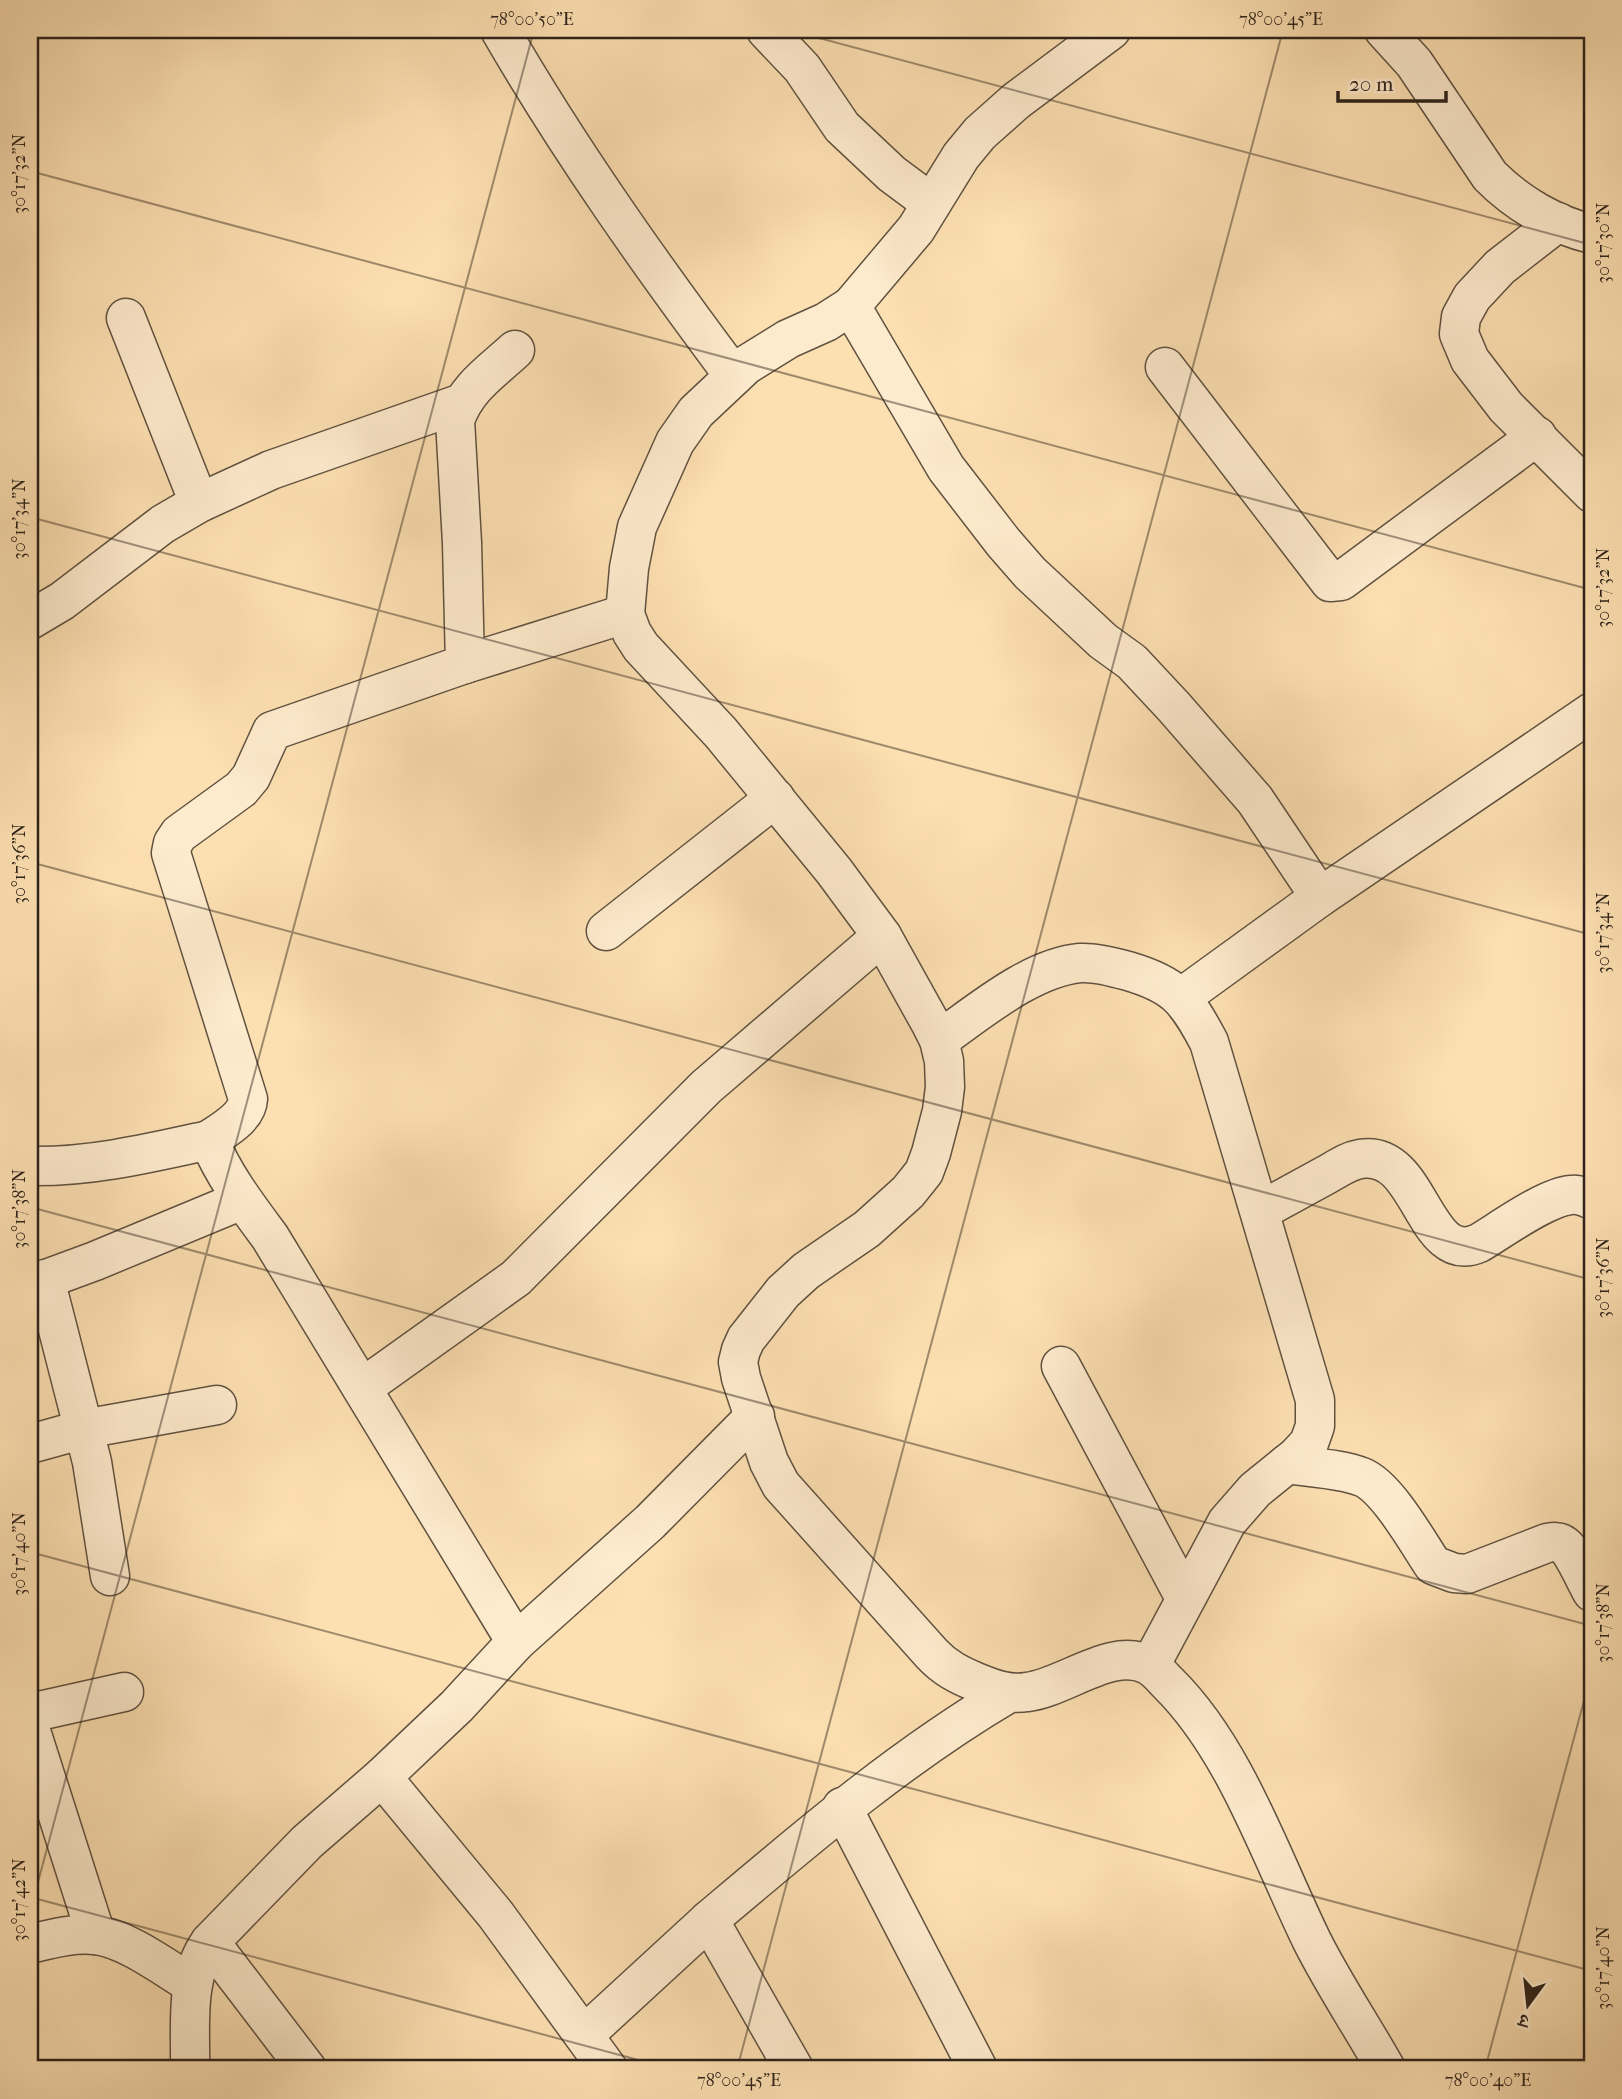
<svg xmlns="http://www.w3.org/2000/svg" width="1622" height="2099" font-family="'IM FELL French Canon','Noto Serif Devanagari',serif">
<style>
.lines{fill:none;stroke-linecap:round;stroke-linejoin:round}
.minor-casing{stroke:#605241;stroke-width:41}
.minor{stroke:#feebcd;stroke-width:38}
.ticks{fill:none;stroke:#2c221b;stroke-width:2;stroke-opacity:0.45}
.neatline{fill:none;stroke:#2c221b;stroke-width:2.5}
.ticks-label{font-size:18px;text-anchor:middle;fill:#2c221b}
</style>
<rect width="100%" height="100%" fill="#fde0b2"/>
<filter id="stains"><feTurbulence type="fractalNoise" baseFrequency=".00286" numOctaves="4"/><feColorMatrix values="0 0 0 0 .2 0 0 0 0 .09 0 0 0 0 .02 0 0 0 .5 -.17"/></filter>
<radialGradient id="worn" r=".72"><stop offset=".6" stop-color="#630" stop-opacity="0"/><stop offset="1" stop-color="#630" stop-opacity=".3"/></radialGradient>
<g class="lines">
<defs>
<g id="minor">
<path d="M500,30C570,151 651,265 734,376"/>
<path d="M766,30L802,68L842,127L892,174L931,203"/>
<path d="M1111,30L1016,101L980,133L961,156L916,229L851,306L826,322L788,339L746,365L696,412L675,442L637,527L629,568L625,614L632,633L641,647L721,733L834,871L882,936L931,1024L939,1040L944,1061L945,1087L942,1111L931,1153L924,1172L908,1192L867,1229L806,1271L783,1292L746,1339L741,1350L738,1362L741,1378L769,1462L781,1485L932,1654C945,1668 959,1675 976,1682C993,1689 1009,1695 1027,1692C1064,1688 1113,1646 1148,1665C1156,1669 1162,1677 1168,1683C1235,1749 1271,1857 1312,1941C1334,1985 1362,2026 1386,2069"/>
<path d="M1384,30L1414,63L1490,176C1518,204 1554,225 1592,234"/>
<path d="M1558,222L1500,267L1472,297L1461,317L1459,334L1470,360L1506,407L1592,493"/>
<path d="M851,306L946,468L1003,542L1030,573L1103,641L1132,662L1174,707L1255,800L1320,897"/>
<path d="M126,318L199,503"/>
<path d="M515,350C490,373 467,387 455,420L462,543L465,664L272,731L251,777L241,789L179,834L173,843L171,853L248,1099C247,1118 223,1130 209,1140C224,1176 247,1206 270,1237L516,1642"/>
<path d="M1165,367L1330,582L1341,581L1537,436"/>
<path d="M30,620L62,601L163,524L199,503L271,470L462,403"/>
<path d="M465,664L625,614"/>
<path d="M606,931L775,798"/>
<path d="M1182,997L1320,897L1592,712"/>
<path d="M939,1040C979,1012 1030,968 1080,963C1095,962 1114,967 1128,971C1176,985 1186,999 1209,1042L1315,1400V1426L1309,1443L1297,1456L1255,1490L1227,1522L1150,1666"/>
<path d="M30,1166C91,1167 150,1153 209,1140"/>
<path d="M1260,1211C1282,1199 1304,1187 1326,1175C1337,1169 1348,1161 1360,1159C1422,1148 1422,1268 1479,1243C1501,1230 1546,1197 1571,1195C1579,1194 1585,1197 1592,1200"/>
<path d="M45,1279L92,1462L110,1576"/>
<path d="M30,1285L95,1261L242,1200"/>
<path d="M1061,1366L1185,1598"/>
<path d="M362,1388L516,1278L706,1087L882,936"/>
<path d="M30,1444L84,1429L217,1405"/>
<path d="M1287,1464C1311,1468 1339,1468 1362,1477C1387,1487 1417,1541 1433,1565L1454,1573L1467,1574L1547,1543C1553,1542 1559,1541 1564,1545C1574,1553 1585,1580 1592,1592"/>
<path d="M30,1713L124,1692"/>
<path d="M30,1728L96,1935"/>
<path d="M382,1777L496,1915L608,2069"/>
<path d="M842,1807L978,2069"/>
<path d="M210,1942L307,2069"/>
<path d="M30,1944C51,1939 72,1933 95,1935C126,1938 165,1968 192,1984"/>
<path d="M584,2035L709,1920"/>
<path d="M190,2069C191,2027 184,1978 210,1942L307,1842L382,1777L457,1706L516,1642L650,1522L755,1416"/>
<path d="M794,2069L709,1920C805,1839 900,1757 1009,1693"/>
</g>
</defs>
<!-- minor casing -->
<use href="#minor" class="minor-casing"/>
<!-- minor -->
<use href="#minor" class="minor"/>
</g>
<!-- ticks -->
<path class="ticks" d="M789,30L1592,245M30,171L1592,590M30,517L1592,935M30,862L1592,1280M30,1207L1592,1626M30,1552L1592,1971M30,1897L672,2069M30,1912L534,30M737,2069L1283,30M1485,2069L1592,1671"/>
<!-- margin -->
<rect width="1622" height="2099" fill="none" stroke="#fde0b2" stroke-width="77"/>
<!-- north arrow -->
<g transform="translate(1528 2005) rotate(195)" stroke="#feebcd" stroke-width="5" paint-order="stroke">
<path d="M0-5L12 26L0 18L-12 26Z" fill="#2c221b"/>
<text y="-10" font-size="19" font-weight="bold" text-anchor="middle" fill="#2c221b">उ</text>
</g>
<!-- scale -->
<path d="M1338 91v10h108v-10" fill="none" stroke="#2c221b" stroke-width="3.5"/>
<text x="1349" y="91" font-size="21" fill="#2c221b" stroke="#feebcd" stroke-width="5" paint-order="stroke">20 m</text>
<rect x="38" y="38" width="1546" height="2022" class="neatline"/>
<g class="ticks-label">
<text x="532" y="25">78°00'50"E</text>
<text x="1281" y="25">78°00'45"E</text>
<text transform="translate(19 174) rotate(-90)" y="6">30°17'32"N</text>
<text transform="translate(1603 243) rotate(-90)" y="6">30°17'30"N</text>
<text transform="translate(19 519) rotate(-90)" y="6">30°17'34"N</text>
<text transform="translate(1603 588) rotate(-90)" y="6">30°17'32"N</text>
<text transform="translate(19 864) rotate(-90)" y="6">30°17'36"N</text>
<text transform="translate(1603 933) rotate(-90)" y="6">30°17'34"N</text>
<text transform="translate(19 1209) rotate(-90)" y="6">30°17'38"N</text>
<text transform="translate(1603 1278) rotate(-90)" y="6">30°17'36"N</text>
<text transform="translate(19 1554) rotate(-90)" y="6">30°17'40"N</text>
<text transform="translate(1603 1623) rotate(-90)" y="6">30°17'38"N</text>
<text transform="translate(19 1900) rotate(-90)" y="6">30°17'42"N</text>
<text transform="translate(1603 1968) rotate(-90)" y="6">30°17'40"N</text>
<text x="739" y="2086">78°00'45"E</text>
<text x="1488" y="2086">78°00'40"E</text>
</g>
<rect width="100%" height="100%" filter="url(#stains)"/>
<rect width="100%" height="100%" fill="url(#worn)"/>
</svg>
